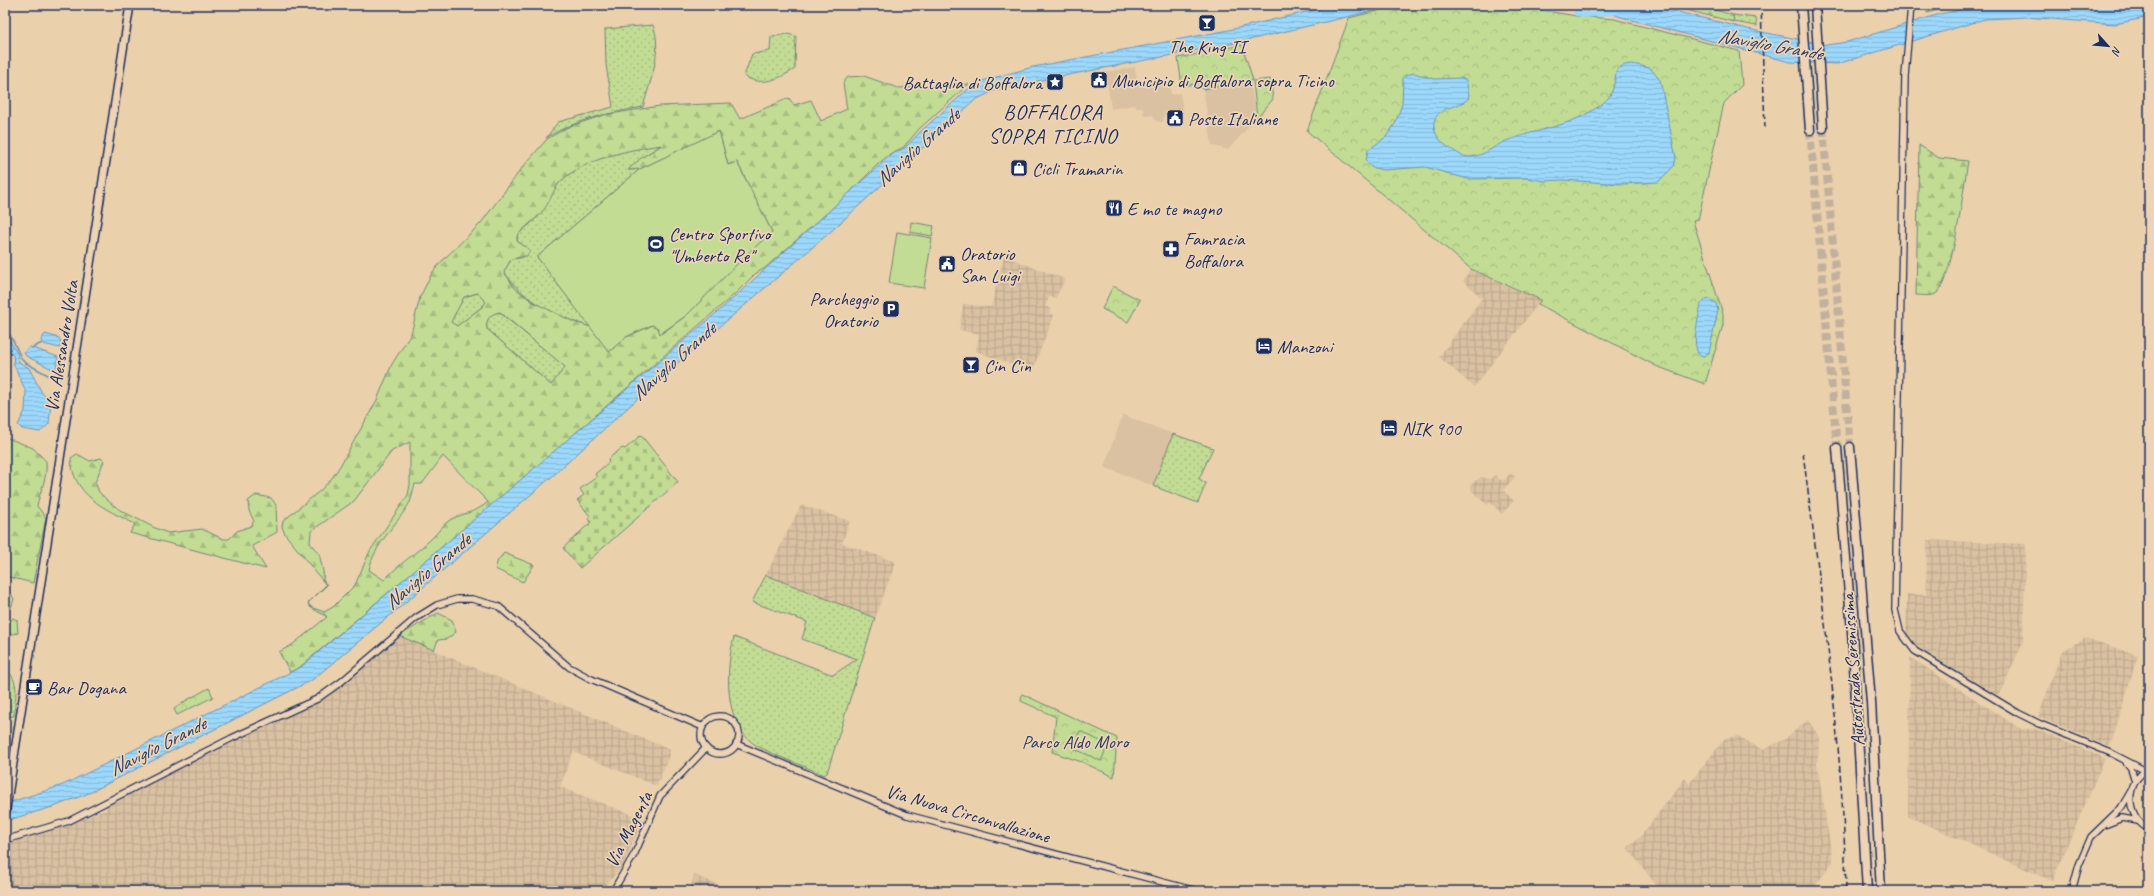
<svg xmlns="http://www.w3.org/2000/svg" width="2154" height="896" font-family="Caveat,sans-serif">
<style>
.built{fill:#d9c1a1}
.industrial{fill:url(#industrial-grid)}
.grass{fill:url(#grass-dots);stroke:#6e8678}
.forest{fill:url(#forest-firs);stroke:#6e8678;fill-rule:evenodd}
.cemetery{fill:url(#cemetery-stones);stroke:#6e8678}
.park{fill:url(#park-crowns);stroke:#6e8678}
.pitch{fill:#c2dc93;stroke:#6e8678}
.water{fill:url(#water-rules);stroke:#6894bd}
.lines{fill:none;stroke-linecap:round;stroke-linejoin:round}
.stream{stroke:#6894bd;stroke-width:1.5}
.canal{stroke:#9bd8fc;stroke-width:5.5}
.motorway-tunnel{stroke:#c1b09c;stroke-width:8;stroke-dasharray:8 4;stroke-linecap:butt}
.tertiary-casing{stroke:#1b2f5e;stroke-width:8}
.primary-casing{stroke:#1b2f5e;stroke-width:10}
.motorway-casing{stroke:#1b2f5e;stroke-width:11}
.tertiary{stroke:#eed3b5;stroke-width:5.5}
.primary{stroke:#eed3b5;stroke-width:7}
.motorway{stroke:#eed3b5;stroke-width:8}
.rail{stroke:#1b2f5e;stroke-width:1.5;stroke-dasharray:6 3;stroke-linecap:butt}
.labels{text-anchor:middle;stroke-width:3.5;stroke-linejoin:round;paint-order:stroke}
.poi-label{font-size:19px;fill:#1b2f5e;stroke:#eed3b5;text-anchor:start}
.street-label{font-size:19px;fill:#1b2f5e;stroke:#eed3b5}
.park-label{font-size:19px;fill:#2c4063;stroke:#eed3b5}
.water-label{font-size:20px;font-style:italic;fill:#28406e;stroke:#eed3b5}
.quarter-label{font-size:21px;letter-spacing:1px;fill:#1b2f5e;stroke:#eed3b5}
</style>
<defs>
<pattern id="industrial-grid" width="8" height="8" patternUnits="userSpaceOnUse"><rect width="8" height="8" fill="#d9c1a1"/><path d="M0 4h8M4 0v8" fill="none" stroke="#baa68d"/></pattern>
<pattern id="grass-dots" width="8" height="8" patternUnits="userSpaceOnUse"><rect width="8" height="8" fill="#c2dc93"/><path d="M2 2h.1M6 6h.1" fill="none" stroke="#a6bd81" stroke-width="1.8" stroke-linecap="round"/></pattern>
<pattern id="forest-firs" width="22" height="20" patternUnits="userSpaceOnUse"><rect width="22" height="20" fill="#c2dc93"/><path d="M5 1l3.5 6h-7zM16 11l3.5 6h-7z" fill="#a6bd81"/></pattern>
<pattern id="cemetery-stones" width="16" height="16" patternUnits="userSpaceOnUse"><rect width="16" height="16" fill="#c2dc93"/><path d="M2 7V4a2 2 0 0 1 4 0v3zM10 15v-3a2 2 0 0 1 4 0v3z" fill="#a6bd81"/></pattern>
<pattern id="park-crowns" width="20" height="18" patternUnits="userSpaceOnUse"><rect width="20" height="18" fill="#c2dc93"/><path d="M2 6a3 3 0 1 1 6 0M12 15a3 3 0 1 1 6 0" fill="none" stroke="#a6bd81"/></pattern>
<pattern id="water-rules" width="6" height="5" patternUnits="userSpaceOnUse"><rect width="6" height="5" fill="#9bd8fc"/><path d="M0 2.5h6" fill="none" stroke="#85bada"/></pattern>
</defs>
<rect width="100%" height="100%" fill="#ebd0ac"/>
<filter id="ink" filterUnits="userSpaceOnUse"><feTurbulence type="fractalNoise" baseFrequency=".025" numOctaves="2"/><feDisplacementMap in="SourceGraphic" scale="8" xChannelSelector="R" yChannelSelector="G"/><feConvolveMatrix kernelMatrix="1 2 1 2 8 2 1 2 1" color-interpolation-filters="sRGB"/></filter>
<g filter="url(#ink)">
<!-- built -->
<g class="built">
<path d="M1135,67L1137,82L1144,81L1145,87L1169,83L1171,95L1180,93L1183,110L1165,112L1163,122H1160L1156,121L1153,115L1144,116L1143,107L1136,108L1135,105L1111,109L1106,72Z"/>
<path d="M1250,80L1256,118L1228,150L1212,145L1203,89Z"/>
<path d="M1123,415L1173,434L1153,486L1104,467Z"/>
</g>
<!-- industrial -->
<g class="industrial">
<path d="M1004,256L1065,279L1055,299L1050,296L1045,306L1051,309L1049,313L1054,315L1032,372L976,351L979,334L959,330L963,304L991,307Z"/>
<path d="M1471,269L1504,285L1541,300L1474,387L1439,357L1482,298L1463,281Z"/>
<path d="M1511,473L1515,477L1503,490L1514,501L1502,514L1490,502L1487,505L1472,491L1470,485L1481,477L1490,479L1495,475L1500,480H1504Z"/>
<path d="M801,505L850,521L842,543L896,562L875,618L766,575Z"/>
<path d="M1927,540L2026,544L2023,642L1999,696L1906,640L1907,594L1926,595Z"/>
<path d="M399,636L671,750L657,786L573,752L560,787L643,819L623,865L601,891H5V850L9,843L106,810L105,806L142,786L320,700Z"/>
<path d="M2086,638L2138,655L2110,747L2038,717L2062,651Z"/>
<path d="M1910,657L2021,729H2036L2105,758L2052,881L1908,816Z"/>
<path d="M1808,720L1820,738L1817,764L1833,862L1811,891H1661L1628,849V846L1641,836L1685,778L1689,784L1725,738L1738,736L1763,750L1785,739Z"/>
<path d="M694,875L735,891H690Z"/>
</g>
<!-- grass -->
<g class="grass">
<path d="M1733,15L1756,18L1757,26L1734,22Z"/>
<path d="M653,25C663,51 650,81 643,107C610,113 576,119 546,138L558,122L613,107L606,65L605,29Z"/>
<path d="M787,34L796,36L795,69C779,79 761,87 744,76L752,54L770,51L771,37Z"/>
<path d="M663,144L641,158L629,170L640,169L537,257L591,327C555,316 526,303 504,272L511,259L520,258L530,250L517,241V236C524,228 535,221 541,213C548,203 552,190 561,181C585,158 631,149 663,144Z"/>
<path d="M478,293L486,302L482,307L457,326L450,322L464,297Z"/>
<path d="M499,312L566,367L551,385L487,329C485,320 491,313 499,312Z"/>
<path d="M1173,434L1213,448L1199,479L1206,483L1198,503L1153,486Z"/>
<path d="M766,575L875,618L827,773L824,775C803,765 779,758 759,747C723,728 725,670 734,637L833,675L857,659L802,639L807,622L752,602Z"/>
<path d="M5,669C21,680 15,699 14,716L5,717Z"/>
</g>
<!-- forest -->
<g class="forest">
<path d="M1679,5H1705L1704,7L1733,15L1734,22L1686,10Z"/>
<path d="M1928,5H1955L1927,13Z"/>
<path d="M864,76L898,88L969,84L919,129L904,147L891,153L877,165L846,196L765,268L755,274L737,292L533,470L300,667L290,672L279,652L292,645L327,617L310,607L308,603L326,585L285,534L282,527L283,521L321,490L332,478L340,466L377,400L392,364L411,334L420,297L432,273L442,261L481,223L522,168L547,139L568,127L604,115L660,106L731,103L740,119L789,98L794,105L811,100L821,121L847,109L843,83L848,77ZM719,132L728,165L737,162L772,232L745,255L687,315L661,334L658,328L653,325L626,337L609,352L591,327L574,322L533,302L515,288L504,272L511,259L527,256L530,250L517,241V236C524,227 534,221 541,213C550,204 552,191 560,182C583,159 631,149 662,145L641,158L628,170L640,169ZM477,293L486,302L482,307L457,326L451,322L464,297ZM500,312L565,367L551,385L487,329C485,320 491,313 500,312ZM410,442V485L408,495L370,551L355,585L333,607L324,612L311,607L308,603L327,585L323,580C325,572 320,564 320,555L310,543L311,531L354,501L392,451ZM443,456L488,502C475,514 459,513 447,522C441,527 436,535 430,540C415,554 398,565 384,580L369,570C374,544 397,525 410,502C412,497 413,490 415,484H422Z"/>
<path d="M1919,145L1939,158L1968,161C1964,185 1953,278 1937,293C1932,297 1922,295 1916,295Z"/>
<path d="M5,437L33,448L46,461C48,478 40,490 37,506L46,518L33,583L9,577L5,581Z"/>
<path d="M77,454L90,461L101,458L104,461L95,482L99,492L107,500L120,510L155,528L168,533L202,529L223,539H229L237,531L251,526L254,521L249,511L248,501L256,495L271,498L276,505L277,532L252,546L266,569L130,533L135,524C105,509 72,495 71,458Z"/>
<path d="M504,553L534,565L523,582L495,569L498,560Z"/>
<path d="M5,591L12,595L14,599L11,608L5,612Z"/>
<path d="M438,613L452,620L456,632L447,639L438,640L434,650L399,636Z"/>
<path d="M13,618L17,620L18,633L13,634L5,632V623H9Z"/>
</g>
<!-- cemetery -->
<path class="cemetery" d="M641,435L678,482L580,568L563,548L591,522L588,518L590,516L577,500L584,495L580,489L597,477L595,474L609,462L608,459L622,448L625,449Z"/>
<!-- park -->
<g class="park">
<path d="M1423,5H1512L1576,16L1614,19L1739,51L1742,85L1724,103L1698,220L1693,221L1723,314V325L1705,384L1656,366L1538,304L1541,300L1471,269L1307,131L1349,18L1389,8L1397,11Z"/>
<path d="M1547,5H1584L1588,11Z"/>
<path d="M1242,45L1253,80L1203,89L1195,84L1182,86L1178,58Z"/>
<path d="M1270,79L1273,99L1257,118L1253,81Z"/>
<path d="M1113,286L1140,300L1128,322L1102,309Z"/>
<path d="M209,688L213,697L177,715L174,709L187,700Z"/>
<path d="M1022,694L1117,738L1114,777L1082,762L1052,752L1056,717L1021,701Z"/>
</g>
<!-- pitch -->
<g class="pitch">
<path d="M719,131L728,165L737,162L772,232L745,256L687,315L660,334L658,328L652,325L626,337L609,352L537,257L640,169Z"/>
<path d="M911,222L934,226L932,236L910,232Z"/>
<path d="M897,232L932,238L924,288L889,283Z"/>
<path d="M1080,731L1108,745L1101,761L1073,748Z"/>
</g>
<!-- water -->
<g class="water">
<path d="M1336,5H1419L1396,10L1389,7L1240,42L1016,85L996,90L975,100L828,234L668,371L556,473L399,608L312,680L89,793L56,806L5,821V804L63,785L301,667L729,302L892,154L905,148L921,131L975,83L1033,67L1229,30Z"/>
<path d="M1588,5H1649L1752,30L1827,45L1847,42L1940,14L1986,5H2149V17L2115,24L2026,17L1985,19L1837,64L1790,62L1621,17Z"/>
<path d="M1633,64L1650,68L1660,80L1676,158L1674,166L1658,182L1622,184L1563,180L1544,181L1527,178L1468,179L1425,167L1383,170L1371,167L1366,161L1368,150L1386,137L1395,124L1402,104L1403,79L1406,75L1414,73L1434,79L1461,78L1466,80L1469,95L1468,99C1459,108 1437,106 1434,122C1432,133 1442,144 1451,149C1457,153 1463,157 1470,157C1484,156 1494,146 1506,141C1537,129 1574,126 1600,105C1605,102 1610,97 1612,91C1618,78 1610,65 1633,64Z"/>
<path d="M1709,299L1716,303L1718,310L1709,353L1702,357C1689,350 1699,317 1701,304L1704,301Z"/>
<path d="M5,333L17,353L19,362L29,368L42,393L51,402L49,424L40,432L22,429L18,425L25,411L26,392L14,365L13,355L5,345Z"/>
<path d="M45,334L59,338L61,342L60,348L43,344L41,340Z"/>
<path d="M30,347L58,357L56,369H52L26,356L24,352Z"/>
</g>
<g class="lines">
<!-- stream -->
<g class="stream">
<path d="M5,329C14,337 17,353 24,362L59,381"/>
<path d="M32,348L42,343"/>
</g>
<!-- canal -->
<g class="canal">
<path d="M1529,5L1551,9"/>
<path d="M1576,13L1586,15L1615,12"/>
</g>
<!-- motorway-tunnel -->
<g class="motorway-tunnel">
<path d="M1823,128L1850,447"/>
<path d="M1810,130L1837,448"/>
</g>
<defs>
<g id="tertiary">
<path d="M1911,5L1905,76L1895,610L1900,631L1915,651L2018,713L2040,724L2111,753L2146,771"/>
<circle cx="720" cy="735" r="19"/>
<path d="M736,744L907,815L1197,891"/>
<path d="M2126,762L2131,768L2135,781"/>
<path d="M2149,769C2124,781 2125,817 2149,829"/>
<path d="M2107,824L2122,818L2138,821"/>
<path d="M5,840L69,821L232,738L317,699L341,682L416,618L437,605L457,599H472L498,606L569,667L589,678L703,727"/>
<path d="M613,891L635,853L660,796L706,748"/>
<path d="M2072,891L2079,865L2091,837L2121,808L2131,791"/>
</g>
<path id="primary" d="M5,815L130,5"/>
<g id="motorway">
<path d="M1801,5L1810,130"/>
<path d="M1815,5L1823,128"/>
<path d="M1850,447L1871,702L1881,891"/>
<path d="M1837,448L1852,631L1867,891"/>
</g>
</defs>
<!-- tertiary casing -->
<use href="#tertiary" class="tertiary-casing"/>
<!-- primary casing -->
<use href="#primary" class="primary-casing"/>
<!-- motorway casing -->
<use href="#motorway" class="motorway-casing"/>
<!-- tertiary -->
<use href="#tertiary" class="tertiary"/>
<!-- primary -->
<use href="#primary" class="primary"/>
<!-- motorway -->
<use href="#motorway" class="motorway"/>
<!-- rail -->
<g class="rail">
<path d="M1761,5L1765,130"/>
<path d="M1803,453C1822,598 1843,744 1846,891"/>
</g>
</g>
</g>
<!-- icons -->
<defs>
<symbol id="bar-square" viewBox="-11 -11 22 22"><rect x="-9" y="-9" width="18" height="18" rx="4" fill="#1b2f5e" stroke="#eed3b5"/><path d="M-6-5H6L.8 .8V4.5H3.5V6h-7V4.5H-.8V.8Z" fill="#fff"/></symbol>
<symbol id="civic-square" viewBox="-11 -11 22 22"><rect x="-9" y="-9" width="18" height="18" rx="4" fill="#1b2f5e" stroke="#eed3b5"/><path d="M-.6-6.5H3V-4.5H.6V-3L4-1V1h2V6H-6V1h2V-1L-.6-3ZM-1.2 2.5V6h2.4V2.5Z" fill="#fff"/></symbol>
<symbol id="sight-square" viewBox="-11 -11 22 22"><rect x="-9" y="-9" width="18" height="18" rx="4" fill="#1b2f5e" stroke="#eed3b5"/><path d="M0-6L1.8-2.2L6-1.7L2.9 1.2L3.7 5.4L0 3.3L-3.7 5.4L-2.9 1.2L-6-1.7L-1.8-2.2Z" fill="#fff"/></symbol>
<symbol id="shop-square" viewBox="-11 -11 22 22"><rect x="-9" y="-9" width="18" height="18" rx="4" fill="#1b2f5e" stroke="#eed3b5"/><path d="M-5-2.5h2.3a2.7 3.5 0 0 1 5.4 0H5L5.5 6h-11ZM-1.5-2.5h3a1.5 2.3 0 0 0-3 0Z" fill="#fff"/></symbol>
<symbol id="restaurant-square" viewBox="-11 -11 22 22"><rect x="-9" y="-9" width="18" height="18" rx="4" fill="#1b2f5e" stroke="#eed3b5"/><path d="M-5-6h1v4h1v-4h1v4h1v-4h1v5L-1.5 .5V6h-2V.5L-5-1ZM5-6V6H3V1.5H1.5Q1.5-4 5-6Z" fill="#fff"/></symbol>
<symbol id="stadium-square" viewBox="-11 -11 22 22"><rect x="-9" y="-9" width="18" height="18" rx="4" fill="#1b2f5e" stroke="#eed3b5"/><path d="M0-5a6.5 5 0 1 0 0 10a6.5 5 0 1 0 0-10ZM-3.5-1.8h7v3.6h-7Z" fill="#fff"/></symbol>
<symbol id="pharmacy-square" viewBox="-11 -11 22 22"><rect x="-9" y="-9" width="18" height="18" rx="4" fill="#1b2f5e" stroke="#eed3b5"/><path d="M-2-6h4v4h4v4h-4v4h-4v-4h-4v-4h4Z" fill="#fff"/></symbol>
<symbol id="parking-square" viewBox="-11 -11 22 22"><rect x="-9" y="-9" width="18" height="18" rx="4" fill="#1b2f5e" stroke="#eed3b5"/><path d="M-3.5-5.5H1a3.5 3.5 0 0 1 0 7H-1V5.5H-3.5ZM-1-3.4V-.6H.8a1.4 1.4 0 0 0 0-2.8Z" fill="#fff"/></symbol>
<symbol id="hotel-square" viewBox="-11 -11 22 22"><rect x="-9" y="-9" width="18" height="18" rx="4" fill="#1b2f5e" stroke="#eed3b5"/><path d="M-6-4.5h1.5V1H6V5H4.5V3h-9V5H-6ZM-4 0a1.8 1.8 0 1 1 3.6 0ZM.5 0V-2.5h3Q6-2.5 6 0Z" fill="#fff"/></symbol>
<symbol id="cafe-square" viewBox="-11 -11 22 22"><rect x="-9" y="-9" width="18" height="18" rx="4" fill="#1b2f5e" stroke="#eed3b5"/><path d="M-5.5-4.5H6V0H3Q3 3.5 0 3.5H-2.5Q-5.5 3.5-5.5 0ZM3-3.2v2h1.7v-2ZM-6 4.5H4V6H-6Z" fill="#fff"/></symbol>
</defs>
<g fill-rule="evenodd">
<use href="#bar-square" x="1197" y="13" width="20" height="20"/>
<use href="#civic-square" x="1089" y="70" width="20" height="20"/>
<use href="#sight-square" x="1045" y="72" width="20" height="20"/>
<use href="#civic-square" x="1165" y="108" width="20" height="20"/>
<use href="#shop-square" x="1009" y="158" width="20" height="20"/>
<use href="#restaurant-square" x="1104" y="198" width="20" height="20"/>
<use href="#stadium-square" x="646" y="234" width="20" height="20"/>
<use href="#pharmacy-square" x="1161" y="239" width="20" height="20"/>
<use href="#civic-square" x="937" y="254" width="20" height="20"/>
<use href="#parking-square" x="881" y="299" width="20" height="20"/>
<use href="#hotel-square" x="1254" y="336" width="20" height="20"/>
<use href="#bar-square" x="961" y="355" width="20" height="20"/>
<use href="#hotel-square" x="1379" y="418" width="20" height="20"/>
<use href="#cafe-square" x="24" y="677" width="20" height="20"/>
</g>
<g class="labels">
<!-- poi labels -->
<g class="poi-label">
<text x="1207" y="53" text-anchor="middle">The King II</text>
<text x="1112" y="87">Municipio di Boffalora sopra Ticino</text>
<text x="1042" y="89" text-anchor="end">Battaglia di Boffalora</text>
<text x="1188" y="125">Poste Italiane</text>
<text x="1032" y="175">Cicli Tramarin</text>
<text x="1127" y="215">E mo te magno</text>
<text x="669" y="240">Centro Sportivo<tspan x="669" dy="22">"Umberto Re"</tspan></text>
<text x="1184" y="245">Famracia<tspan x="1184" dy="22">Boffalora</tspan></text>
<text x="960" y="260">Oratorio<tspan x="960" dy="22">San Luigi</tspan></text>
<text x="878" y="305" text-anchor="end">Parcheggio<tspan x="878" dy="22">Oratorio</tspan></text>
<text x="1277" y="353">Manzoni</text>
<text x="984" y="372">Cin Cin</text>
<text x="1402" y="435">NIK 900</text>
<text x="47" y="694">Bar Dogana</text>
</g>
<!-- street labels -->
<g class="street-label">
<text transform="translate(61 346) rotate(-81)" y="7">Via Alessandro Volta</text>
<text transform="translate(1852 670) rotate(-94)" y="7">Autostrada Serenissima</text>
<text transform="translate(968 813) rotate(16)" y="7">Via Nuova Circonvallazione</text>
<text transform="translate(628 829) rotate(-63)" y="7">Via Magenta</text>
</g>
<!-- park labels -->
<g class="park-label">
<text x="1075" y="748">Parco Aldo Moro</text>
</g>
<!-- water labels -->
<g class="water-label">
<text transform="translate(1770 44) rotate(10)" y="7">Naviglio Grande</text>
<text transform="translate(917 147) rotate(-42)" y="7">Naviglio Grande</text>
<text transform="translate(673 361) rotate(-42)" y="7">Naviglio Grande</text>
<text transform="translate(427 571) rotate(-40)" y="7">Naviglio Grande</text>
<text transform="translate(157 746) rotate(-27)" y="7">Naviglio Grande</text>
</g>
<!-- quarter labels -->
<g class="quarter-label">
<text x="1053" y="119">BOFFALORA<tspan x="1053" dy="24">SOPRA TICINO</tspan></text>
</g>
</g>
<!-- margin -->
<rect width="2154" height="896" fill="none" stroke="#eed3b5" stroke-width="20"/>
<rect x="10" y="10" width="2134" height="876" fill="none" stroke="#1b2f5e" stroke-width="1.5" filter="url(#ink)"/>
<!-- north arrow -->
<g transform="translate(2108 46) rotate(117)" stroke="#eed3b5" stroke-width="3" paint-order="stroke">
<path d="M0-3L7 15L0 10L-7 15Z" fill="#1b2f5e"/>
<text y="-6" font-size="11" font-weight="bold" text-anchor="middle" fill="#1b2f5e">N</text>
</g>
</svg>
